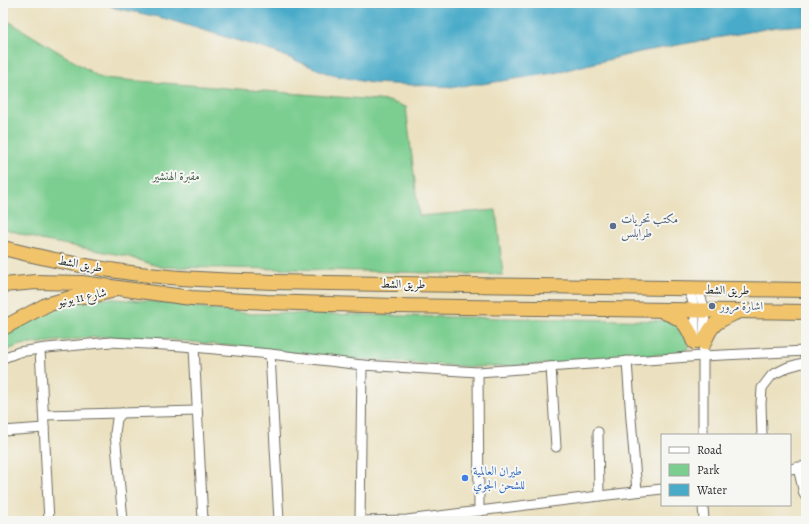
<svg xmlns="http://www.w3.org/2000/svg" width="809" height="524" font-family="Alegreya,Amiri,serif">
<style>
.green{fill:#7cce90;stroke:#547c5e}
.water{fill:#4aabc9;stroke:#3a6b7a}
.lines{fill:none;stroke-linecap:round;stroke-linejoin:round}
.minor-casing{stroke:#6e6b5f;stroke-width:11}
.trunk-casing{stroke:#6e6b5f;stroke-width:16}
.minor{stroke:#fff;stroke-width:9}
.trunk{stroke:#f1c36a;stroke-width:14}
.service-dot{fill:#5c6f8a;stroke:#f6f6f2;stroke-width:1.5}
.shop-dot{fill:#3f7fe0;stroke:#f6f6f2;stroke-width:1.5}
.labels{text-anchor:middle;stroke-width:4;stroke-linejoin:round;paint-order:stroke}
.park-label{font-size:12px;fill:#435c49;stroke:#f6f6f2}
.service-label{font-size:12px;fill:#4e5e75;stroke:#f6f6f2;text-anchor:start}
.street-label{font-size:12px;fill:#2b2b2b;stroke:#f6f6f2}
.shop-label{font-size:12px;fill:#366cbe;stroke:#f6f6f2;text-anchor:start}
</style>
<rect width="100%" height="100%" fill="#f6f6f2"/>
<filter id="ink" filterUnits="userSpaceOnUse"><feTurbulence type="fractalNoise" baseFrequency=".025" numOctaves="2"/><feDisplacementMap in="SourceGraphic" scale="8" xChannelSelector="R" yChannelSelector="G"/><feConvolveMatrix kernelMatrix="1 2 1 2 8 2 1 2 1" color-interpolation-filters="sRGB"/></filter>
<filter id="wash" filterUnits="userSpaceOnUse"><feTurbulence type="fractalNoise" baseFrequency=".012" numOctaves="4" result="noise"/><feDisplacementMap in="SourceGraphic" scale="16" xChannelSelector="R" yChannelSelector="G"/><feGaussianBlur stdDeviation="0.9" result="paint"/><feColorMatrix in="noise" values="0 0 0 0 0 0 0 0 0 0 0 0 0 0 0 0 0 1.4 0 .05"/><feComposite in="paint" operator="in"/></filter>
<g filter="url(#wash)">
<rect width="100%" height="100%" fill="#ebe1c0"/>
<!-- green -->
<g class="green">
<path d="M3,20L8,21L101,78L389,101L406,107L419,216L496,210L503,275L290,269L161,267L126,256L41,240L3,228Z"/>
<path d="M102,298L157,302L252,314L281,313L450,317L676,321L682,327L689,347L684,351L670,354L518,366L472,367L293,355L239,347L164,339L99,337L20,345L3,352V336L47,311L75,301Z"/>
</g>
<!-- water -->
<path class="water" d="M105,3H806V25L776,27L640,52L554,73L482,84H474L456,87L371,83L332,75L272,51L163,18L115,8Z"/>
</g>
<g filter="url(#ink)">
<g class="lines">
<defs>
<g id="minor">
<path d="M689,289L695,310V338"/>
<path d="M698,289L705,310L704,338"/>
<path d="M194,347L203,521"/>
<path d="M40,349L49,521"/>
<path d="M703,350V435"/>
<path d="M270,354L279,521"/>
<path d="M3,358L19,352L47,348L111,342L182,346L270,354L362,365"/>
<path d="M627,361L631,419L637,491"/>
<path d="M551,367L556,447"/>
<path d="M478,372L479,511"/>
<path d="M122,413L117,419L115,433L123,521"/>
<path d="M44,415L197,411"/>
<path d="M3,431L44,428"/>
<path d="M598,432L599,496"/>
<path d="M762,435L761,404L762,388L772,375L788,367L806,362"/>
<path d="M798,467L804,494L806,497"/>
<path d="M790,469L806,466"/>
<path d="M703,505L704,521"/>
<path d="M360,521L362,365L478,372L703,356L806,351"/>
<path d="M362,521L407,520L599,496L662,489"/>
</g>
<g id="trunk">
<path d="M3,248C66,264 134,276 199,279C266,283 334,283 401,284C536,287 671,289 806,290"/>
<path d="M3,285L36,282L82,283L191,298L266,302L395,306L806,312"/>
<path d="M664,312C683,318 687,325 694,342"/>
<path d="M3,328L46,305L74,297L95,295L111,291"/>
<path d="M704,343C712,322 718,321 737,312"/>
</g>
</defs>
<!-- minor casing -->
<use href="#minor" class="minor-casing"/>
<!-- trunk casing -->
<use href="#trunk" class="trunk-casing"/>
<!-- minor -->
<use href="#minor" class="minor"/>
<!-- trunk -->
<use href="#trunk" class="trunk"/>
</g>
</g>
<!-- markers -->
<g class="service-dot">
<circle cx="613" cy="226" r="4"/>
<circle cx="712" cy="306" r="4"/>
</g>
<circle class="shop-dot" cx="465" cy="478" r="4"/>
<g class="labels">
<!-- park labels -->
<g class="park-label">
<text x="176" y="180">مقبرة الهنشير</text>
</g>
<!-- service labels -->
<g class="service-label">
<text x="621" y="223">مكتب تحريات<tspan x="621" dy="14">طرابلس</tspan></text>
<text x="720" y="310">اشارة مرور</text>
</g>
<!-- street labels -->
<g class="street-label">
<text transform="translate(80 264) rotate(10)" y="4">طريق الشط</text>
<text transform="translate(403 284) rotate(1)" y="4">طريق الشط</text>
<text transform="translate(727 290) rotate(1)" y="4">طريق الشط</text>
<text transform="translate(82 297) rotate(-12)" y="4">شارع 11 يونيو</text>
</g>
<!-- shop labels -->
<g class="shop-label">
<text x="473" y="475">طيران العالمية<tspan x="473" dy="14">للشحن الجوي</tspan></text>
</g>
</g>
<!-- margin -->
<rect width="809" height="524" fill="none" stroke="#f6f6f2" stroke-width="16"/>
<!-- legend -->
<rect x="661" y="434" width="130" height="72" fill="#f6f6f2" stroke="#a5a5a2"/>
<rect x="669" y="447" width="20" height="6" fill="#ffffff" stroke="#a5a5a2"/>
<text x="697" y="454" font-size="12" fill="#2b2b2b">Road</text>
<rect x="669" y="464" width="20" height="12" fill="#7cce90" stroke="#a5a5a2"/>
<text x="697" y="474" font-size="12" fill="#2b2b2b">Park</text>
<rect x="669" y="484" width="20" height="12" fill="#4aabc9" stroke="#a5a5a2"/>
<text x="697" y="494" font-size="12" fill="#2b2b2b">Water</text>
</svg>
